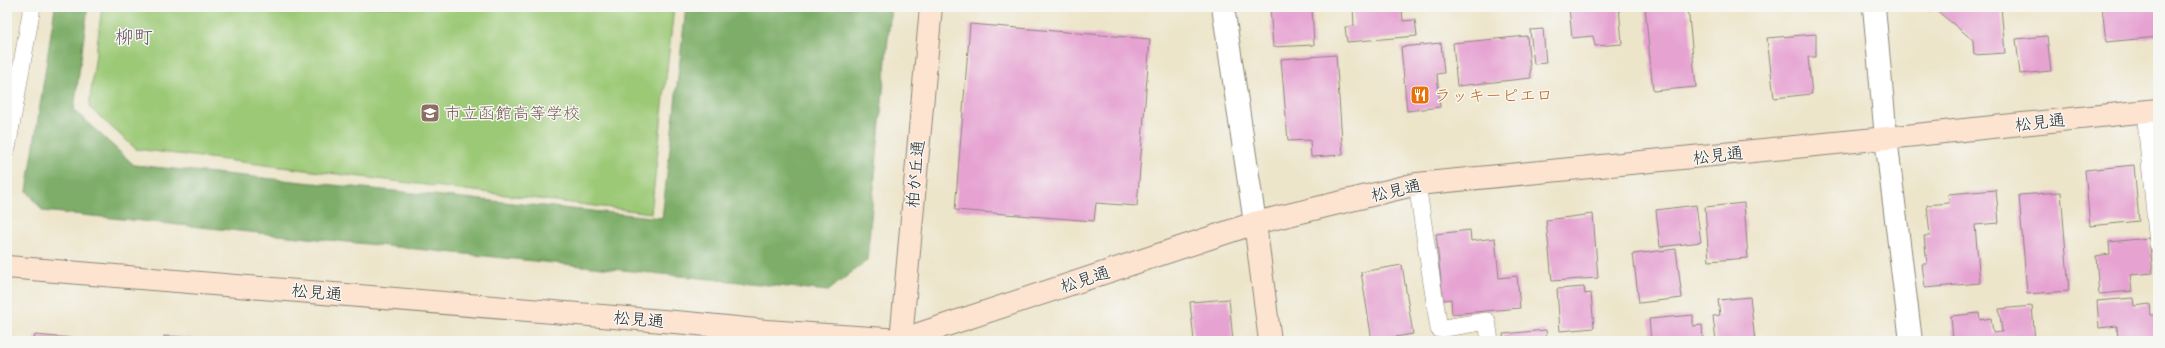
<svg xmlns="http://www.w3.org/2000/svg" width="2165" height="348" font-family="'Indie Flower','Klee One',sans-serif">
<style>
.green{fill:#9cc976;stroke:#647a50}
.forest{fill:#7dad67;stroke:#546c49}
.building{fill:#e6a3d2}
.lines{fill:none;stroke-linecap:round;stroke-linejoin:round}
.lane-casing{stroke:#8c887a;stroke-width:18}
.street-casing{stroke:#8c887a;stroke-width:24}
.secondary-casing{stroke:#8c887a;stroke-width:24}
.lane{stroke:#fff;stroke-width:17}
.street{stroke:#fff;stroke-width:22}
.secondary{stroke:#fde4d1;stroke-width:22}
.labels{text-anchor:middle;stroke-width:3;stroke-linejoin:round;paint-order:stroke}
.food-label{font-size:17px;fill:#c56008;stroke:#f6f6f2;text-anchor:start}
.education-label{font-size:17px;fill:#785e54;stroke:#f6f6f2;text-anchor:start}
.street-label{font-size:17px;fill:#2b2b2b;stroke:#f6f6f2}
.quarter-label{font-size:19px;fill:#6c5565;stroke:#f6f6f2}
</style>
<rect width="100%" height="100%" fill="#f6f6f2"/>
<filter id="ink" filterUnits="userSpaceOnUse"><feTurbulence type="fractalNoise" baseFrequency=".025" numOctaves="2"/><feDisplacementMap in="SourceGraphic" scale="8" xChannelSelector="R" yChannelSelector="G"/><feConvolveMatrix kernelMatrix="1 2 1 2 8 2 1 2 1" color-interpolation-filters="sRGB"/></filter>
<filter id="wash" filterUnits="userSpaceOnUse"><feTurbulence type="fractalNoise" baseFrequency=".012" numOctaves="4" result="noise"/><feDisplacementMap in="SourceGraphic" scale="16" xChannelSelector="R" yChannelSelector="G"/><feGaussianBlur stdDeviation="0.9" result="paint"/><feColorMatrix in="noise" values="0 0 0 0 0 0 0 0 0 0 0 0 0 0 0 0 0 1.4 0 .05"/><feComposite in="paint" operator="in"/></filter>
<g filter="url(#wash)">
<rect width="100%" height="100%" fill="#ede5ca"/>
<!-- green -->
<path class="green" d="M102,7H674L651,213L136,149L89,107Z"/>
<!-- forest -->
<path class="forest" d="M55,7H88L74,110L134,165L662,218L686,7H891L867,260L828,291L43,211L27,191Z"/>
<g id="blocks">
<!-- building -->
<g class="building">
<path d="M1270,7H1312L1314,45L1273,47Z"/>
<path d="M1353,7H1402L1403,21L1415,20L1417,36L1347,42L1345,27L1354,26Z"/>
<path d="M1569,7H1619L1622,44L1595,46L1593,36L1572,38Z"/>
<path d="M1645,7H1685L1689,17L1696,87L1653,91Z"/>
<path d="M1927,7H2001L2005,53L1974,55L1973,40L1936,10L1928,11Z"/>
<path d="M2102,7H2158V37L2106,42Z"/>
<path d="M970,24L1150,39L1137,206L1096,203L1094,221L955,210Z"/>
<path d="M1543,29L1546,63L1534,64L1530,30Z"/>
<path d="M1816,34V57H1808L1812,94L1774,98L1767,38Z"/>
<path d="M1527,36L1531,78L1457,86L1453,43Z"/>
<path d="M2047,36L2051,71L2020,74L2016,39Z"/>
<path d="M1441,43L1444,73L1437,74L1440,107L1407,111L1401,47Z"/>
<path d="M1336,55L1343,155L1311,157L1310,140L1288,141L1281,59Z"/>
<path d="M2134,165L2139,221L2090,226L2085,170Z"/>
<path d="M1996,190L1999,223L1975,225L1980,283L1925,288L1922,264H1927L1924,236H1930L1927,205L1949,203L1948,194Z"/>
<path d="M2061,192L2069,291L2027,294L2019,195Z"/>
<path d="M1744,203L1748,258L1709,261L1705,207Z"/>
<path d="M1696,205L1701,242L1660,247L1656,210Z"/>
<path d="M1593,214L1598,278L1552,281L1546,220Z"/>
<path d="M1470,230L1471,241L1495,238L1499,278L1517,276L1520,308L1452,314L1451,299L1443,300L1436,234Z"/>
<path d="M2149,238L2153,273L2130,275L2132,291L2099,294L2096,256L2110,254L2109,242Z"/>
<path d="M1676,249L1682,298L1639,303L1633,254Z"/>
<path d="M1402,265L1413,334L1372,341L1361,272Z"/>
<path d="M1584,287L1585,294L1591,293L1594,328L1560,331L1557,289Z"/>
<path d="M1750,297L1755,341H1716L1713,316L1720,315L1718,300Z"/>
<path d="M2133,298L2134,306L2150,304L2151,315H2158V341H2118L2117,326L2099,328L2097,301Z"/>
<path d="M1229,299L1233,341H1194L1190,302Z"/>
<path d="M2032,306L2035,341H1953L1951,316L1979,313L1980,320L1991,318L1993,333L2002,332L1999,309Z"/>
<path d="M1693,315V326L1702,325L1703,341H1651L1649,319Z"/>
<path d="M1546,330L1547,341H1504L1503,334Z"/>
<path d="M35,335L80,339V341H34Z"/>
<path d="M164,336L191,338V341H164Z"/>
</g>
</g>
</g>
<g filter="url(#ink)">
<use href="#blocks" fill-opacity="0" stroke="#8c887a" stroke-width="1"/>
<g class="lines">
<defs>
<g id="lane">
<path d="M2145,111L2158,244"/>
<path d="M7,148L32,7"/>
<path d="M1417,184L1439,329L1487,321L1490,341"/>
</g>
<g id="street">
<path d="M1223,7L1255,223"/>
<path d="M1874,7L1886,138L1911,341"/>
</g>
<g id="secondary">
<path d="M1255,223L1270,341"/>
<path d="M7,267L687,323L766,331L901,340L1255,223L1417,184L1886,138L2158,110"/>
<path d="M899,341L901,340L931,7"/>
</g>
</defs>
<!-- lane casing -->
<use href="#lane" class="lane-casing"/>
<!-- street casing -->
<use href="#street" class="street-casing"/>
<!-- secondary casing -->
<use href="#secondary" class="secondary-casing"/>
<!-- lane -->
<use href="#lane" class="lane"/>
<!-- street -->
<use href="#street" class="street"/>
<!-- secondary -->
<use href="#secondary" class="secondary"/>
</g>
</g>
<!-- icons -->
<defs>
<symbol id="restaurant-square" viewBox="-11 -11 22 22"><rect x="-9" y="-9" width="18" height="18" rx="4" fill="#e8710a" stroke="#f6f6f2"/><path d="M-5-6h1v4h1v-4h1v4h1v-4h1v5L-1.5 .5V6h-2V.5L-5-1ZM5-6V6H3V1.5H1.5Q1.5-4 5-6Z" fill="#fff"/></symbol>
<symbol id="school-square" viewBox="-11 -11 22 22"><rect x="-9" y="-9" width="18" height="18" rx="4" fill="#8d6e63" stroke="#f6f6f2"/><path d="M0-5L7-2L0 1L-7-2ZM-4 1L0 2.5L4 1V4Q0 6-4 4Z" fill="#fff"/></symbol>
</defs>
<g fill-rule="evenodd">
<use href="#restaurant-square" x="1409" y="84" width="22" height="22"/>
<use href="#school-square" x="419" y="102" width="22" height="22"/>
</g>
<g class="labels">
<!-- food labels -->
<g class="food-label">
<text x="1434" y="101">ラッキーピエロ</text>
</g>
<!-- education labels -->
<g class="education-label">
<text x="444" y="119">市立函館高等学校</text>
</g>
<!-- street labels -->
<g class="street-label">
<text transform="translate(2040 122) rotate(-6)" y="6">松見通</text>
<text transform="translate(1718 155) rotate(-6)" y="6">松見通</text>
<text transform="translate(915 174) rotate(-85)" y="6">柏が丘通</text>
<text transform="translate(1396 190) rotate(-12)" y="6">松見通</text>
<text transform="translate(1085 279) rotate(-18)" y="6">松見通</text>
<text transform="translate(317 292) rotate(5)" y="6">松見通</text>
<text transform="translate(639 319) rotate(5)" y="6">松見通</text>
</g>
<!-- quarter labels -->
<g class="quarter-label">
<text x="134" y="43">柳町</text>
</g>
</g>
<!-- margin -->
<rect width="2165" height="348" fill="none" stroke="#f6f6f2" stroke-width="24"/>
</svg>
